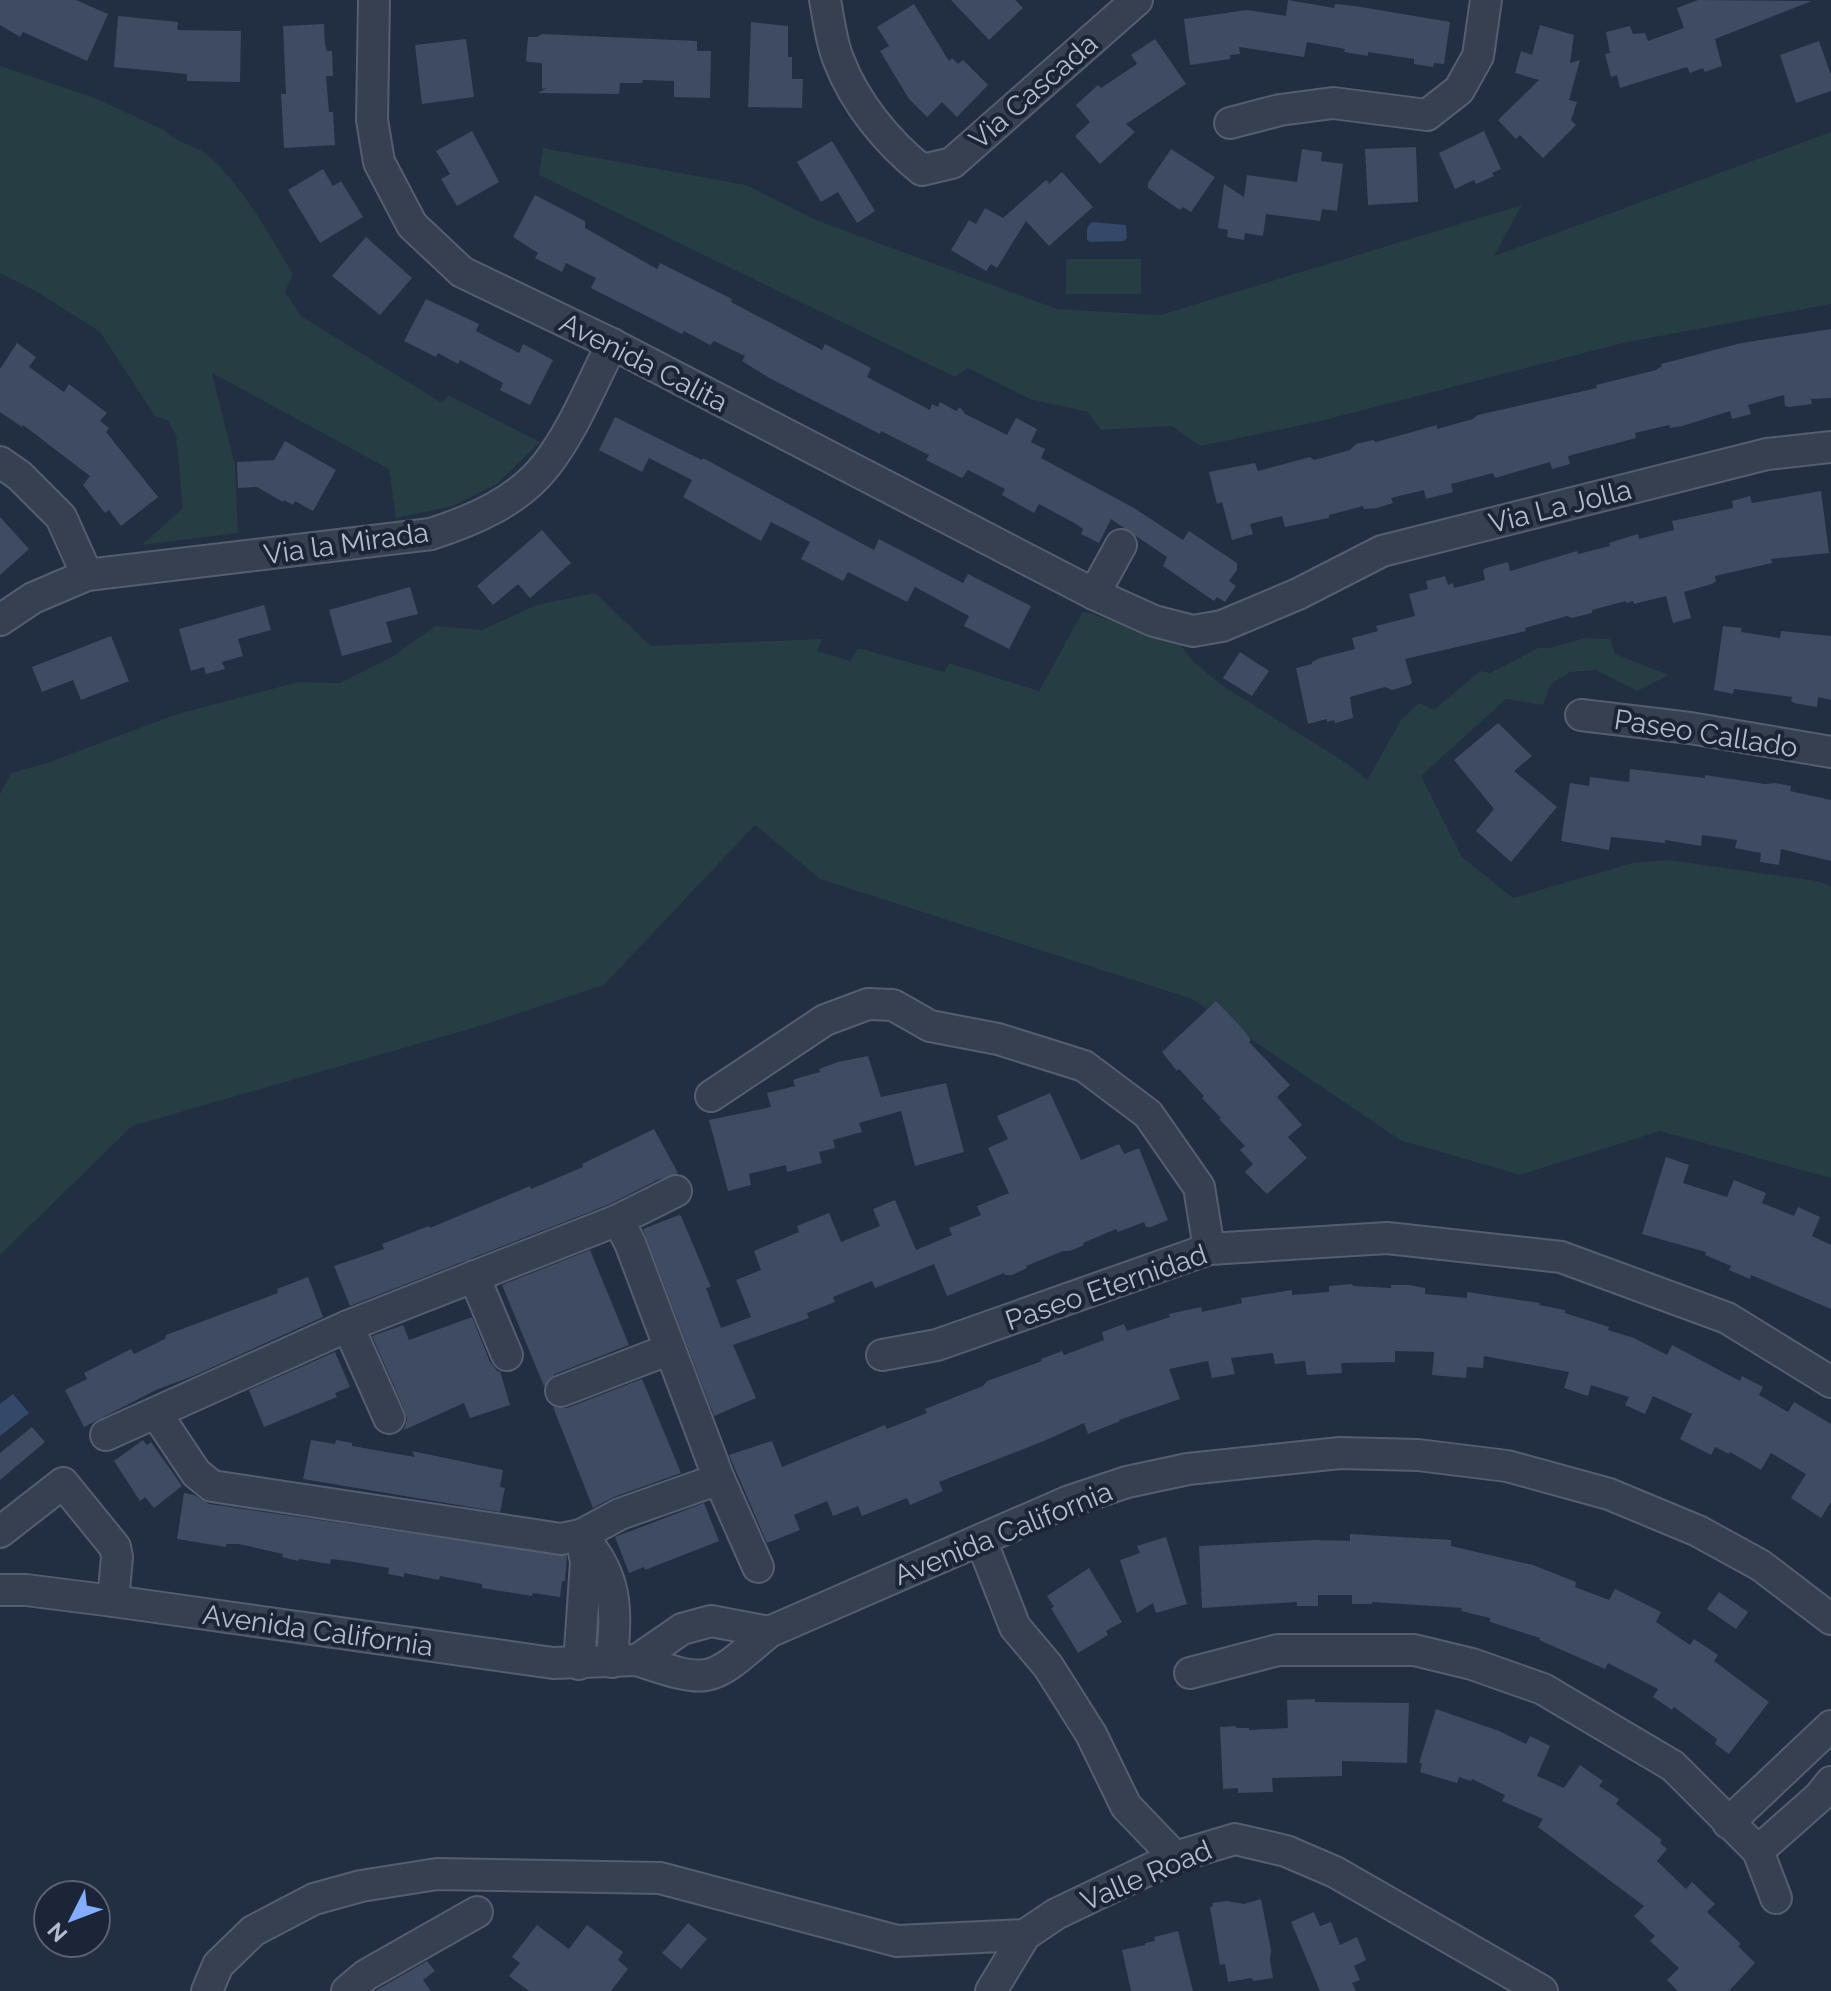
<svg xmlns="http://www.w3.org/2000/svg" width="1831" height="1991" font-family="Raleway,sans-serif">
<style>
.green{fill:#253d43}
.water{fill:#34486a}
.building{fill:#3e4b62}
.lines{fill:none;stroke-linecap:round;stroke-linejoin:round}
.minor-casing{stroke:#555e6f;stroke-width:34}
.minor{stroke:#374051;stroke-width:30}
.labels{text-anchor:middle;stroke-width:8;stroke-linejoin:round;paint-order:stroke}
.street-label{font-size:28px;fill:#b4bbcc;stroke:#1c2537}
</style>
<rect width="100%" height="100%" fill="#222e42"/>
<!-- green -->
<g class="green">
<path d="M0,66L95,98L164,130C177,144 197,145 211,158C246,191 268,233 293,274L285,292L301,316L442,403L448,395L540,442L497,484L453,506L396,518L389,469L212,373L235,465L238,533L142,545L183,508L176,435L168,421L155,416L100,332L39,293L0,273Z"/>
<path d="M1831,132V304L1623,343L1317,422L1200,446L1172,426L1101,430L1088,412L1030,399L968,368L955,377L539,175L543,148L746,185L816,220L1057,309L1160,315L1522,205L1494,256Z"/>
<rect x="1066" y="259" width="75" height="35"/>
<path d="M595,593L651,646L822,639L817,651L850,661L858,648L944,672L949,663L1039,691L1083,611L1179,643L1194,662L1223,686L1348,764L1367,780L1401,720L1419,703L1434,710L1480,671L1490,673L1538,648H1549L1585,638L1610,639L1615,654L1669,675L1637,691L1596,670L1570,672L1550,685L1543,705L1506,699L1421,776L1462,857L1513,898L1632,863L1669,860L1817,881L1831,886V1178L1660,1131L1520,1175L1400,1140L1192,999L820,879L755,825L604,985L487,1024L132,1126L0,1255V794L11,773L47,763L174,715L298,682L340,683L392,657L435,626L482,630L536,605Z"/>
</g>
<!-- water -->
<g class="water">
<path d="M1092,222L1126,225L1127,238L1124,241L1090,242L1087,240V228Z"/>
<path d="M13,1394L29,1413L0,1436V1404Z"/>
</g>
<!-- building -->
<g class="building">
<path d="M0,0H76L108,14L87,61L23,32L20,37L0,25Z"/>
<path d="M951,0H1015L1023,8L989,40Z"/>
<path d="M1288,0L1334,8L1335,4L1355,6L1450,22L1444,64L1434,63L1433,67L1414,64V59L1368,52V56L1344,52L1345,49L1307,42L1304,57L1239,47L1240,54L1230,55V59L1190,65L1184,19L1247,10L1286,16Z"/>
<path d="M1698,0L1812,1L1715,39L1722,66L1705,72L1703,68L1690,73L1687,67L1620,88L1617,75L1611,77L1605,54L1610,53L1606,32L1630,26L1633,34L1645,33L1648,41L1684,28L1677,8Z"/>
<path d="M914,4L949,61L952,58L958,64L963,60L988,85L957,117L942,102L927,117L909,99L880,51L889,46L877,27Z"/>
<path d="M118,16L178,22L177,30L241,31L240,82L187,81V74L114,67Z"/>
<path d="M751,22L788,26V57H792V79H803L802,108L748,107Z"/>
<path d="M324,24L325,44L327,51H332L333,76H326L329,112H333L335,145L284,148L281,94H286L283,26Z"/>
<path d="M1540,25L1574,35L1570,63L1580,60L1569,100L1577,102L1571,120L1576,125L1543,158L1520,135L1516,139L1498,120L1539,80L1515,73L1521,51L1532,55Z"/>
<path d="M542,34L697,41V51H711L710,98L674,97V81L643,80L642,83H620L619,94L538,93L547,88L542,89V63L528,62L526,60L528,37H537Z"/>
<path d="M466,39L474,97L422,104L415,45Z"/>
<path d="M1155,39L1186,84L1126,124L1135,132L1100,164L1075,136L1090,122L1076,105L1098,85L1101,88L1137,64L1131,55Z"/>
<path d="M1819,41L1831,75V91L1796,103L1780,55Z"/>
<path d="M472,131L499,182L457,206L441,179L450,174L436,151Z"/>
<path d="M1484,131L1501,169L1492,173L1494,176L1476,184L1474,180L1455,189L1439,153Z"/>
<path d="M832,141L875,211L857,223L838,192L821,202L797,162Z"/>
<path d="M1416,147L1418,202L1368,205L1365,149Z"/>
<path d="M1171,149L1215,177L1191,212L1183,207L1180,210L1148,188V183Z"/>
<path d="M1302,149L1322,152L1321,161L1343,164L1337,211L1322,209L1320,221L1266,214L1263,236L1245,233L1244,240L1227,237L1228,230L1218,228L1224,184L1244,197L1247,175L1297,182Z"/>
<path d="M323,169L333,186L341,181L363,217L320,243L288,190Z"/>
<path d="M1062,172L1093,207L1049,246L1026,221L997,268L991,264L986,271L951,250L969,220L976,224L985,208L1003,218L1046,180L1049,182L1048,185Z"/>
<path d="M535,195L585,221V228L657,269L660,263L732,299L731,302L822,350L825,344L871,368L867,377L930,410L932,404L938,407L940,402L956,411L960,407L965,414L1007,435L1016,418L1037,429L1031,442L1045,449L1041,458L1134,508L1183,540L1189,531L1237,563V570L1229,581L1236,586L1225,602L1217,597L1214,601L1163,566L1167,557L1111,519L1099,543L1081,534L1083,529L1076,524L1039,504L1034,513L1002,495L1005,489L968,470L962,478L926,460L929,455L881,431L880,434L771,379L742,361L745,356L714,341L710,345L684,331L682,334L591,288L596,278L566,263L562,272L535,258L538,253L513,237Z"/>
<path d="M366,237L412,278L380,315L332,276Z"/>
<path d="M426,299L479,324L476,331L519,353L523,344L553,360L530,405L500,390L503,383L460,360L458,364L438,353L436,357L404,341Z"/>
<path d="M1831,329V398L1811,399L1812,404L1789,407L1785,406L1784,395L1748,405L1751,414L1732,419L1730,411L1682,426L1670,428L1669,425L1635,433L1636,438L1568,456L1570,464L1552,469L1550,462L1495,478L1493,473L1451,484L1453,492L1426,499L1424,490L1391,498L1393,503L1377,508L1364,509L1363,506L1329,515V518L1285,527L1282,516L1250,524L1253,534L1232,540L1222,502L1217,504L1209,472L1255,463L1258,471L1310,457L1314,460L1350,450L1356,444L1373,440L1376,442L1437,425V429L1473,419L1478,415L1597,388L1596,385L1656,370L1662,366L1661,364L1741,343Z"/>
<path d="M17,343L36,357L29,367L64,392L69,384L107,413L100,421L109,428L106,432L158,497L121,526L109,510L105,513L83,485L90,476L23,425L22,427L0,412V369Z"/>
<path d="M615,417L702,460L703,458L874,550L879,539L963,583L968,574L1031,606L1009,649L964,626L969,616L915,587L907,602L848,572L843,581L801,559L810,542L771,522L761,541L683,497L692,480L649,458L642,472L599,450Z"/>
<path d="M285,441L336,470L313,511L295,501L293,505L284,500L283,502L257,487L238,488L237,462L274,460Z"/>
<path d="M1821,491L1829,553L1771,559L1772,563L1715,576L1716,581L1712,584L1684,592L1691,618L1673,623L1666,596L1634,604L1633,601L1626,603V601L1592,610V613L1572,618L1567,616L1525,628L1526,631L1405,659L1412,683L1409,685L1392,690L1385,687L1350,697L1353,718L1335,723L1334,720L1327,722V719L1308,724L1296,668L1312,664V662L1320,658L1355,649L1352,638L1378,631L1376,626L1415,616L1409,594L1428,589L1426,581L1445,576L1448,585L1453,583L1454,588L1485,580L1483,570L1486,568L1508,562L1510,571L1577,551L1578,554L1610,546L1609,543L1638,534L1639,539L1674,530L1672,521L1733,508L1732,501L1750,496L1752,503Z"/>
<path d="M0,517L29,549L0,575Z"/>
<path d="M542,530L571,563L530,598L518,584L493,605L477,586Z"/>
<path d="M410,587L418,614L386,622L392,642L342,656L329,610Z"/>
<path d="M264,605L271,630L238,639L243,656L222,662L225,669L206,674L204,667L191,671L179,629Z"/>
<path d="M1723,626L1742,628L1741,632L1780,638L1781,631L1831,636V700L1818,697L1817,707L1794,703L1791,701L1792,697L1734,689L1733,694L1714,690Z"/>
<path d="M111,636L129,681L81,700L73,680L42,692L32,667Z"/>
<path d="M1240,652L1269,671L1252,696L1223,678Z"/>
<path d="M1498,723L1532,756L1514,771L1557,807L1511,862L1476,831L1494,809L1454,760Z"/>
<path d="M1630,769L1705,778V775L1765,784L1775,783L1791,786L1790,791L1831,800V861L1781,849L1779,865L1760,862L1761,853L1735,848L1737,840L1702,835L1701,846L1665,840V843L1611,837L1609,850L1561,841L1570,783L1589,786L1590,777L1629,782Z"/>
<path d="M1216,1001L1241,1027L1251,1040L1249,1042L1290,1085L1277,1097L1302,1125L1288,1137L1307,1158L1267,1194L1245,1172L1253,1164L1240,1150L1245,1146L1219,1119L1221,1118L1202,1098L1204,1096L1179,1069L1177,1071L1162,1052Z"/>
<path d="M868,1056L881,1097L946,1083L964,1152L915,1166L901,1111L859,1123L862,1132L833,1140L835,1148L819,1152L822,1163L787,1172L786,1165L749,1174L751,1185L728,1191L709,1120L771,1107L767,1093L795,1086L793,1080L798,1078L820,1072L819,1069L838,1062Z"/>
<path d="M1050,1093L1081,1160L1119,1144L1124,1154L1139,1148L1168,1220L1151,1227H1146L1144,1222L1118,1232L1116,1229L1083,1243L1084,1245L1070,1251H1063L1026,1266L1027,1268L1012,1275H1005L1004,1273L947,1296L934,1264L875,1288L872,1281L833,1297L835,1302L807,1313L809,1318L733,1345L756,1398L714,1416L643,1229L679,1215L681,1216L711,1287L706,1288L721,1328L751,1317L736,1280L761,1270L754,1251L799,1232L797,1226L829,1213L841,1242L880,1226L873,1209L895,1200L916,1250L952,1235L949,1228L981,1215L977,1206L1009,1193L988,1148L1008,1139L997,1116Z"/>
<path d="M654,1129L678,1173L657,1180L610,1204L350,1306L334,1266L384,1249L382,1244L429,1226L430,1228L530,1186L531,1189L583,1167L582,1164Z"/>
<path d="M1666,1157L1689,1165L1683,1183L1727,1197L1734,1180L1766,1193L1762,1203L1794,1216L1798,1207L1820,1217L1812,1236L1831,1245V1309L1751,1275L1750,1279L1729,1270L1731,1266L1705,1255L1706,1252L1642,1234Z"/>
<path d="M590,1250L629,1345L555,1374L544,1386L502,1285Z"/>
<path d="M308,1277L323,1317L193,1376L156,1390L84,1427L65,1390L87,1379L84,1373L131,1349L134,1354L165,1339L166,1335L278,1293L277,1289Z"/>
<path d="M1352,1284L1353,1286L1391,1288V1285H1409L1425,1288V1294L1467,1298V1292L1540,1303L1539,1305L1565,1310V1313L1609,1327L1608,1330L1634,1338L1667,1355L1672,1345L1740,1381L1742,1376L1763,1387L1759,1395L1788,1412L1794,1402L1831,1424V1502L1821,1518L1791,1498L1806,1474L1771,1453L1761,1470L1730,1452L1729,1454L1715,1447L1711,1455L1680,1439L1692,1414L1653,1396L1645,1414L1625,1405L1629,1397L1591,1385L1588,1396L1564,1388L1569,1372L1484,1356L1483,1368L1467,1367L1466,1378L1432,1375L1434,1352L1395,1351V1362L1341,1363L1342,1373L1307,1375L1305,1361L1275,1364L1273,1353L1231,1358L1235,1374L1212,1378L1208,1361L1169,1369L1180,1399L1119,1420L1120,1421L1088,1434L1084,1423L1044,1441L939,1482L943,1491L910,1505L907,1498L862,1516L858,1506L833,1516L827,1501L794,1515L800,1530L767,1543L729,1455L772,1441L782,1467L885,1425L887,1429L927,1413L925,1409L983,1386L987,1381L1042,1361L1041,1359L1062,1351L1064,1355L1104,1340L1102,1332L1124,1324L1127,1331L1170,1317L1169,1314L1201,1307L1202,1312L1242,1303L1241,1298L1292,1290V1295L1329,1292V1286Z"/>
<path d="M472,1317L490,1362L498,1372L500,1371L510,1405L470,1418L464,1403L404,1430L407,1419L405,1411L372,1336L403,1325L409,1340Z"/>
<path d="M335,1352L350,1387L335,1393L337,1397L264,1427L249,1390Z"/>
<path d="M642,1379L681,1473L614,1497L593,1508L553,1407L567,1408Z"/>
<path d="M32,1427L45,1442L0,1480V1453Z"/>
<path d="M143,1440L147,1445L151,1442L182,1486L154,1508L145,1497L140,1501L114,1461Z"/>
<path d="M311,1440L335,1444L336,1440L352,1443V1446L415,1457L412,1451L503,1470L500,1487L505,1488L500,1512L303,1479Z"/>
<path d="M184,1493L194,1495L209,1504L567,1556L565,1581H562L560,1597L533,1593L532,1596L482,1588V1584L440,1576L439,1580L404,1573V1577L388,1574L389,1568L348,1561L331,1559L330,1564L299,1559L298,1561L282,1557L283,1554L239,1544H226V1547L177,1539Z"/>
<path d="M704,1503L719,1541L645,1570L644,1567L629,1573L615,1537Z"/>
<path d="M1350,1534L1451,1540V1546L1533,1565L1576,1582L1575,1587L1609,1600L1615,1589L1661,1612L1656,1622L1690,1645L1694,1639L1718,1655L1714,1661L1769,1702L1729,1754L1715,1744L1717,1739L1674,1707L1672,1710L1653,1697L1658,1689L1608,1663L1605,1669L1539,1640L1540,1638L1490,1622V1618L1461,1611L1462,1608L1372,1602V1604H1352V1595H1318V1606H1297V1602L1202,1608L1199,1546L1315,1540L1350,1541Z"/>
<path d="M1166,1537L1187,1604L1156,1613L1153,1603L1137,1613L1120,1560L1140,1553L1137,1546Z"/>
<path d="M1089,1568L1122,1622L1106,1631L1108,1635L1078,1653L1051,1608L1054,1607L1047,1596Z"/>
<path d="M1719,1592L1748,1612L1736,1629L1707,1609Z"/>
<path d="M1315,1699V1702L1409,1703L1407,1763L1342,1761V1776L1272,1778L1273,1792L1238,1793V1788L1223,1789L1220,1727L1236,1726V1728H1249V1730L1288,1728L1287,1700Z"/>
<path d="M1436,1709L1499,1731L1526,1744L1530,1736L1550,1746L1537,1776L1564,1788L1580,1765L1603,1781L1599,1786L1619,1799L1616,1804L1662,1840L1660,1843L1667,1849L1657,1861L1686,1889L1692,1882L1715,1904L1707,1912L1741,1944L1738,1946L1755,1963L1729,1991H1678L1667,1980L1679,1968L1650,1941L1655,1936L1634,1916L1644,1906L1538,1827L1543,1819L1502,1801L1505,1795L1472,1779L1471,1781L1459,1777L1457,1783L1420,1772L1422,1763H1419Z"/>
<path d="M1261,1899L1271,1950L1270,1960L1273,1978L1253,1981L1252,1978L1228,1982L1225,1964L1220,1965L1210,1907L1213,1906L1212,1903L1227,1901L1244,1904Z"/>
<path d="M1314,1912L1320,1926L1331,1922L1340,1945L1357,1937L1366,1960L1354,1966L1360,1980L1352,1983L1356,1991H1320L1291,1922Z"/>
<path d="M688,1923L707,1939L681,1969L662,1953Z"/>
<path d="M537,1925L569,1949L587,1925L623,1952L618,1960L628,1969L611,1991H529L509,1976L520,1963L512,1957Z"/>
<path d="M1178,1931L1193,1991H1131L1122,1950L1145,1945V1943L1155,1941L1154,1937Z"/>
<path d="M427,1961L435,1971L423,1980L431,1991H375Z"/>
</g>
<g class="lines">
<defs>
<g id="minor">
<path d="M374,0L372,120L379,162L412,225L462,272L612,344L1094,594L1154,621L1193,631L1222,626L1298,594L1382,551L1767,454L1831,447"/>
<path d="M825,0C829,20 831,43 839,61C855,103 888,143 922,170L952,163L1137,0"/>
<path d="M1230,123L1280,110L1333,103L1427,115L1459,90L1478,56L1486,0"/>
<path d="M0,462L20,476L61,517L87,575"/>
<path d="M1094,594L1121,545"/>
<path d="M0,620L33,598L87,575L431,534C474,520 519,501 547,464C574,429 592,383 612,344"/>
<path d="M1581,715L1690,728L1831,752"/>
<path d="M711,1096L825,1020L868,1004L893,1005L930,1026L998,1039L1084,1066L1148,1114L1199,1187L1209,1249"/>
<path d="M618,1220L630,1243L719,1479L758,1567"/>
<path d="M474,1276L507,1355"/>
<path d="M348,1326L389,1418"/>
<path d="M882,1355L937,1345L1209,1249L1387,1238L1561,1257L1727,1318L1831,1382"/>
<path d="M561,1391L670,1349"/>
<path d="M156,1413L196,1473L212,1486L561,1539L581,1535L620,1514L719,1479"/>
<path d="M106,1435L348,1326L618,1220L676,1191"/>
<path d="M0,1532L63,1483L115,1547L117,1557L113,1601"/>
<path d="M581,1535C619,1578 616,1609 612,1662"/>
<path d="M981,1540L1015,1627L1048,1666L1091,1734L1126,1806L1175,1857"/>
<path d="M0,1590H26L113,1601L553,1663L637,1660"/>
<path d="M711,1621L769,1632C709,1683 712,1685 637,1660L682,1629Z"/>
<path d="M769,1632L1067,1502L1127,1482L1188,1469L1340,1453L1418,1455L1507,1466L1609,1494L1698,1531L1760,1565L1831,1619"/>
<path d="M579,1664L586,1562L581,1535"/>
<path d="M1190,1673L1278,1650H1414L1472,1664L1543,1689L1673,1766L1758,1851L1776,1898"/>
<path d="M1728,1823L1831,1726"/>
<path d="M1758,1851L1819,1797L1831,1782"/>
<path d="M207,1991L218,1965L253,1931L314,1899L361,1886L437,1874L660,1878L897,1941L1025,1935"/>
<path d="M347,1991L366,1975L477,1912"/>
<path d="M991,1991L1025,1935L1056,1914L1175,1857L1235,1839L1286,1851L1335,1872L1542,1991"/>
</g>
</defs>
<!-- minor casing -->
<use href="#minor" class="minor-casing"/>
<!-- minor -->
<use href="#minor" class="minor"/>
</g>
<g class="labels">
<!-- street labels -->
<g class="street-label">
<text transform="translate(1033 91) rotate(-41)" y="10">Via Cascada</text>
<text transform="translate(644 362) rotate(27)" y="10">Avenida Calita</text>
<text transform="translate(1560 506) rotate(-14)" y="10">Via La Jolla</text>
<text transform="translate(346 543) rotate(-8)" y="10">Via la Mirada</text>
<text transform="translate(1706 733) rotate(9)" y="10">Paseo Callado</text>
<text transform="translate(1106 1287) rotate(-19)" y="10">Paseo Eternidad</text>
<text transform="translate(1003 1533) rotate(-22)" y="10">Avenida California</text>
<text transform="translate(318 1630) rotate(8)" y="10">Avenida California</text>
<text transform="translate(1146 1875) rotate(-23)" y="10">Valle Road</text>
</g>
</g>
<!-- north arrow -->
<g transform="translate(72 1919) rotate(228)"><circle r="38" fill="#1c2537" stroke="#596173" stroke-width="2"/>
<path d="M0-6L14 30L0 20L-14 30Z" fill="#85adff"/>
<text y="-12" font-size="22" font-weight="bold" text-anchor="middle" fill="#b4bbcc">N</text>
</g>
</svg>
